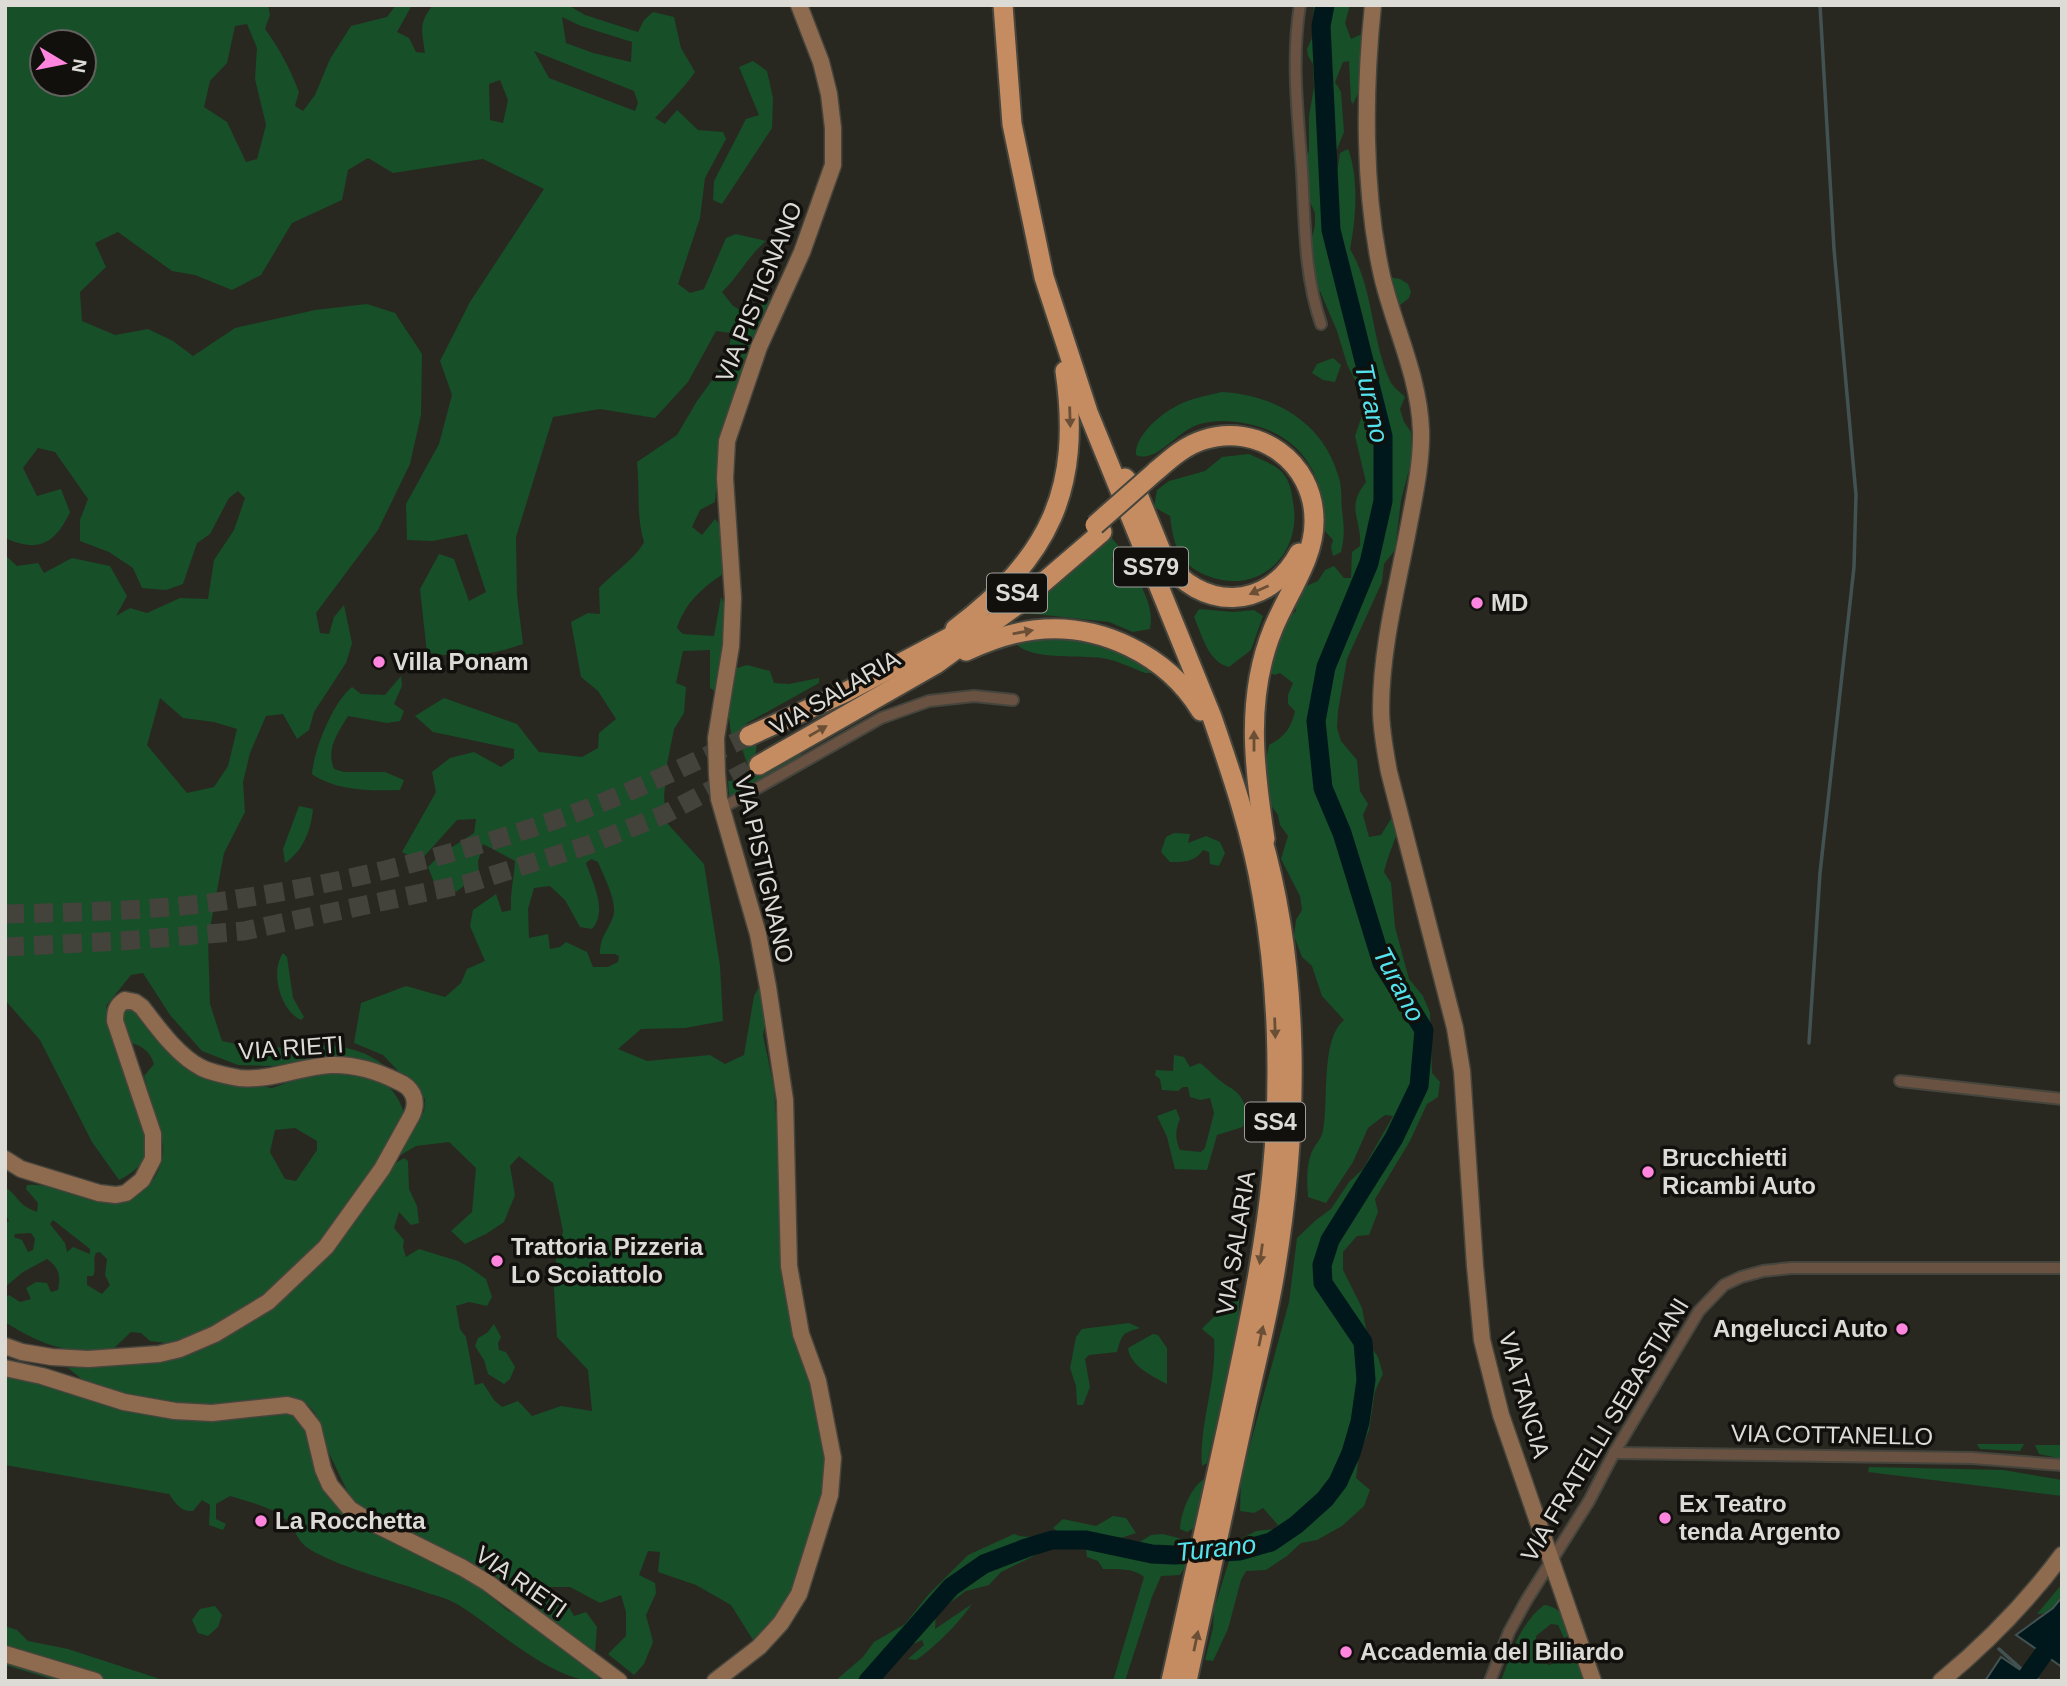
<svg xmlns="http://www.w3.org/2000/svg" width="2067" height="1686" font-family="Arial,sans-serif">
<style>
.green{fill:#164f28;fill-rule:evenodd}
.water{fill:#00181b;stroke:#425253;stroke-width:2}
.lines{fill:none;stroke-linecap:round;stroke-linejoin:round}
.stream{stroke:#425253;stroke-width:3.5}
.river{stroke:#00181b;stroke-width:19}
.highway-tunnel{stroke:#44433b;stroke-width:19;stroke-dasharray:19 10;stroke-linecap:butt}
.street-casing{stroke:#46453d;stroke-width:14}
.secondary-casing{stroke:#46453d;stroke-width:19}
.highway-casing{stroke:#46453d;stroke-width:23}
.street{stroke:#695241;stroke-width:10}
.secondary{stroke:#8e6a4e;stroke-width:16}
.highway{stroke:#c48c60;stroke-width:19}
.highway-bridge-casing{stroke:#46453d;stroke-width:23;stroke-linecap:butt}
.highway-bridge{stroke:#c48c60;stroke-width:19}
.oneway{fill:#6a4e36}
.poi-dot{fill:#ff85df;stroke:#11100d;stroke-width:2.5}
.labels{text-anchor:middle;stroke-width:7;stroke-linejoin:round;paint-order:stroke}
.shield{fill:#11100d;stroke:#9f9e9a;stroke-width:2}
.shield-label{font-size:23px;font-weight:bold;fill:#dcdbd6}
.street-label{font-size:24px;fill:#dcdbd6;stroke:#11100d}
.poi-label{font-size:24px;font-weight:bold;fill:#dcdbd6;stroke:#11100d;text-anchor:start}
.water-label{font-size:26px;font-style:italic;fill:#54e3ed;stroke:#11100d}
</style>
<rect width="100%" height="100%" fill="#292820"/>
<!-- green -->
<g class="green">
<path d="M5,5H268L270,15L265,29C280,49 290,69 299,92L295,106L303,111L315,95L330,59L351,26L387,17L396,5H412L397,32L409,38L416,52L425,53C422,30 418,24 433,5H568L585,15L638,32L644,20L653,12L674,17L681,48L695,72C683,89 669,103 655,118L665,124L677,110L698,130L723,132L726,139L705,178L700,218L678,284L690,293L704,289L726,238L736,234L766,241C748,256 739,276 722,292L733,306L752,316L766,299L772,301L750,349L721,438L715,502L700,510L692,527L702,535L715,519L721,526L723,574C702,588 685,603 677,628L683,634L714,636L721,597C736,622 721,663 716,692L710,688V650L683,651L676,683L686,687L684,713L674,729L667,764L664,797L667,823L704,864L720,966L723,1021L685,1028L641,1029L618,1049L647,1061L710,1055L725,1064L744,1055L754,996L761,983L766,1020L763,1035L774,1088L780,1175V1268L794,1337L811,1385L826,1459L825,1495L794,1589L777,1615L753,1640L731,1605L696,1585L658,1572L660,1552L648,1551L639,1575L655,1583L656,1593L646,1615L653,1642L644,1664L634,1675L608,1654L626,1636V1612L621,1595L600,1603L570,1587H541L566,1602L574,1616L586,1612L597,1627L595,1653L493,1574L384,1520L351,1499L329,1453L315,1413L308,1405L295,1400L204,1407L128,1397L84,1381L68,1368L177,1358L194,1353L273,1306L383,1170L404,1158L408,1161L409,1189L417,1206L419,1223L411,1225L399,1212L394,1228L404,1240L403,1247L406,1257L419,1249L458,1261L469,1267L486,1279L492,1297L487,1306L469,1302L456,1306L460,1329L466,1337L475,1385L483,1383L494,1400L502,1407L518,1401L532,1416L561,1406L592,1411L588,1370L557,1337L553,1274L563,1231L553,1183L519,1156L510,1166L515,1195L504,1222L486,1234L465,1244L451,1231L472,1212L476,1168L449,1142L416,1146L389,1162L410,1124L424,1112L425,1099L383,1055L354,1043L361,1003L406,986L445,997L461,983L467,969L485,961L470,926L473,910L496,894L502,912L511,910C510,892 514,879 515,861L483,844L478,862L479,874L456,892L436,887L428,867L440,855L474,833L476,819L457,820L420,861L402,852L436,792L432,772L450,758L474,752L501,767L514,758V749L433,732L415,716L444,698L517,724L539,752L582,757L598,748L599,733L616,719L598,691L581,677L571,622L588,613L600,614L599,588C612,574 636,558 644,542C636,517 640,489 637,462L677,435L697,401L726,361L732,333L716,331L688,382L655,418L600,409L553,417L516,537L517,595L523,644C488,656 465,658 427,653L420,589L439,554L454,559L469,601L486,592L467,534L433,541L407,540L406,504L439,444L452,395L440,361L470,302L544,189L483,159L393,173L368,158L348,170L342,200L292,223L261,275L232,290L195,275L172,271L118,232L95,243L106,267L80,292L82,321L115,335L148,329L173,341L193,356L235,328L315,310L367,304L395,313L422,354L421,415L410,464L378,530L316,613L320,633L329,634L334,617L344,605L352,643L346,663L314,712L309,730L297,739L283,714L266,716L250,753L243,782L245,812L224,853L208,939L210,1004L222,1041C236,1044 251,1048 265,1048C307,1047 349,1037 385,1066L329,1059L273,1066L238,1065L202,1051L170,1015L143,973L131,975L106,1006C116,1036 154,1127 146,1154C141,1168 130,1174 119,1180L92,1142L40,1040L5,1000V555L17,566L38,563L44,573L72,558L110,566L127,596L116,616L130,608L147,613L180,598L208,599L214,560L234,530L245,498L238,491L229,498L210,534L197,543L183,584L166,590L142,588L133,568L109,552L80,541V520L88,499L55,452L38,448L23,468L37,496L61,489L70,512C55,544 38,553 5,538ZM562,17L581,26L632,42L631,62L593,53L566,43ZM247,24L257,48L255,79L266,125L257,159L246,162L227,122L204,107L210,81L227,63L235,26ZM42,42H84V84H42ZM534,51L634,91L638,103L635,111L549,78ZM500,80L508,100L503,123L490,120L489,84ZM160,698L183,718L214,722L237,729L228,766L214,787L187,793L147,745ZM591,859L598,862C604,877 618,902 613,917C607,933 600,936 600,954H615L619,956L618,962L608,967H593L587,952L566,942L560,947L550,949L548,934L529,938L528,909L534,888L550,886L565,900L580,927L592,929C608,910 593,884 586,863Z"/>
<path d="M1314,5H1350L1345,23L1351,39L1362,34L1359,91L1353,104L1351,101L1349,61L1343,62L1335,82L1341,92L1344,132L1335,154L1334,170L1337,173L1340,153L1348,149C1359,177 1356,220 1350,249C1374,289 1371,339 1390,381C1393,387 1400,392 1405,397L1400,409L1404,422L1411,432L1412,459L1401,500L1395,550L1384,564L1382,582L1347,659L1338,711L1337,728L1341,741L1357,760L1360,791L1368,804L1363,815L1369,837L1381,835L1394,814L1401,821C1396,839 1388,854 1384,872L1391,883L1395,927L1409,979L1423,996L1430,1013L1432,1073L1440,1082L1438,1097L1427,1104L1410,1141L1375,1199L1378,1212L1369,1235L1357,1236L1343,1252V1270L1362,1308L1369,1344L1378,1357L1383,1374L1375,1391L1369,1430L1359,1454L1356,1478L1370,1490L1364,1506L1342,1526L1317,1540L1301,1543L1287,1556L1266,1570L1246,1571L1241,1580L1228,1629L1213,1661L1205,1660L1213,1628L1214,1609L1235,1542L1256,1531L1274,1529L1278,1525L1263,1508L1254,1513L1240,1511L1241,1478L1289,1302L1297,1238L1316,1220L1331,1209L1349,1182L1363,1169L1393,1116L1385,1115L1368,1128L1353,1162L1326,1203L1308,1197C1307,1183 1306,1167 1311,1154C1314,1145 1322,1139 1323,1130C1329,1101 1320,1040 1344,1020L1322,996L1312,966L1302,957L1294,936L1296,920L1302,910L1300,896L1281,859L1288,836L1280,825L1278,815L1269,803L1262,779L1269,745C1284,737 1291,729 1295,711L1288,704V695L1293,683L1280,673L1274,675L1269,672C1273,655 1281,641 1282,624L1296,611L1294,598L1299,589L1318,581L1325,570L1334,566L1344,578H1351L1352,552L1360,546C1362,518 1345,509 1366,482L1355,436L1365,407L1358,386L1347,364L1337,331L1320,291L1303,276L1315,225V213L1302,184V169L1309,151V116L1314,87L1313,64L1308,56L1307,49L1312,38Z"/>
<path d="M753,61L767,71L773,98L772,128L722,204L713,200L714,181L746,119L759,115L739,67Z"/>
<path d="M1388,277L1400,279L1408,284L1411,292L1409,298L1399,306L1382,305L1376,292L1379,282Z"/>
<path d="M1333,358L1341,365L1335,382L1323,380L1312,373L1317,364Z"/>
<path d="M1222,392C1276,395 1324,423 1339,478C1342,488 1341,499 1342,510C1344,526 1345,536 1341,552L1333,556L1331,547L1333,540L1325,531C1326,480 1305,438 1253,425C1234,421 1219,419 1200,424C1177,430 1157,464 1136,455C1134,438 1158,416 1173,408C1187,399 1205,396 1222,392Z"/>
<path d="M1249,454C1259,459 1274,464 1282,472C1290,481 1291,490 1293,502C1303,554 1259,596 1208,576C1199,573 1188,566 1182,558C1174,545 1172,531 1170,516L1154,507L1157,490L1169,481L1205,471L1222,457Z"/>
<path d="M1111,537L1120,548L1112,559L1114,567L1129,550L1138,558C1132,584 1156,599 1150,629L1133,632L1109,622L1026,613L1096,547Z"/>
<path d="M1199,609L1233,612L1254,610L1263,616L1251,650L1229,667C1208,662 1202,635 1194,617Z"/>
<path d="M1034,636C1076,639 1119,645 1152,673H1145C1132,668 1116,660 1102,658C1081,655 1030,661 1015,643Z"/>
<path d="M747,665L770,671L774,683L789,684L819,678V683L747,723L745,730C761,747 757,743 753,764L761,770L772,769L802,748L800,762L746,792L731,796L729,795L728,781L741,780L744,782L752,777L737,735H731L728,710L737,668Z"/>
<path d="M401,676L402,686L394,704L404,711L400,721L387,723L348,716C337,734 326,749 334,769L344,772H385L404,780L400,790C371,791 336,791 312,774C314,749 333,702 352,687L361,694L385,695Z"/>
<path d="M299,806L313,809C311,830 303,851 285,863L283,849Z"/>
<path d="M1174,833L1190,834L1188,843L1206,836L1220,842L1225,853L1219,866L1210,864L1209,852L1203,850C1195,862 1185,862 1170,862L1161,852L1166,837Z"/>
<path d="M283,953L287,957L293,998L304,1017L301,1020C280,1010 270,972 283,953Z"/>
<path d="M130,1008L144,1014L191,1069L209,1080H226L272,1088L313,1074L324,1075L333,1070C372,1078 393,1075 406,1118L333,1232L268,1292L229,1320L174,1344L150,1341L141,1333L131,1332L111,1351C64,1352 45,1347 5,1322V1298L9,1295L20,1302L31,1299L26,1288L36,1282L47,1283L51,1292L58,1290C61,1276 59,1267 47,1259L23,1272L5,1287V1224L9,1221L5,1214V1187C20,1197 16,1204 37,1212L38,1203L26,1189L27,1185C59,1183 77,1200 106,1203C137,1206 166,1176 163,1145C160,1122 150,1099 144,1076L154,1064C150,1052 143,1046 131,1043L123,1031V1013ZM295,1128L317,1141V1150L296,1181L285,1179L270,1152L275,1130ZM53,1220L90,1249V1254L73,1247L67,1252L65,1243L50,1224ZM31,1233L35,1239L33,1250L28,1252L22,1240L14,1237L15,1234ZM100,1252L107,1259L105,1275L110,1285L102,1294L87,1285V1276H93C97,1267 92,1261 96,1253Z"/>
<path d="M1174,1055L1184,1057L1190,1067L1200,1063C1208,1069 1218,1080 1226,1085C1244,1095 1249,1106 1243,1127L1217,1135L1207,1170L1175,1169L1167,1137L1157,1116L1176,1109L1180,1119C1175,1130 1175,1139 1180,1150L1201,1152L1205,1148L1214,1113L1210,1098L1200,1100L1190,1097L1188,1087H1183L1178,1091L1162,1090L1160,1079L1155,1075L1156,1070L1173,1071Z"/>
<path d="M1239,1298C1240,1353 1219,1409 1207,1463L1202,1466C1199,1423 1217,1383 1214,1339L1202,1329C1209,1321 1231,1301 1239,1298Z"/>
<path d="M1129,1323L1140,1328C1122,1333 1122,1334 1117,1352L1089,1355L1085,1359L1090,1387L1083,1405H1077L1076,1386L1070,1368L1076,1337L1082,1329Z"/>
<path d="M494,1324L501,1337L498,1343L499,1350L506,1352L515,1367L510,1379L504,1384L488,1374L484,1360L475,1346L478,1338L487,1333Z"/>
<path d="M1153,1334L1158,1335L1167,1348V1384C1152,1376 1130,1366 1128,1348Z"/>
<path d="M5,1374L43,1381L138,1413L188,1416L286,1411L299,1415L306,1424L334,1499L466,1576L508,1611L525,1618L589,1662L600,1677L596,1681C551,1681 495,1627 457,1604C447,1598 433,1595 422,1591C387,1579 349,1570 316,1553C296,1542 300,1537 288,1522C276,1507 248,1502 230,1496L216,1504V1519L226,1524L223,1530L209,1525L210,1505L202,1500L193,1511C181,1512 176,1504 169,1494L5,1465Z"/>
<path d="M1977,1444H2024L2020,1451L1980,1449Z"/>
<path d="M2035,1445H2062V1459L2039,1454Z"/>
<path d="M1869,1467L2003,1470L2062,1480V1496L1868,1472Z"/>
<path d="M1205,1479L1201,1511L1194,1528L1187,1532L1180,1529C1180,1515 1191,1485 1205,1479Z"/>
<path d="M1113,1516L1126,1518L1136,1533C1129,1535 1121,1539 1114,1538C1095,1535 1087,1531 1069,1539L1053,1528L1063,1519L1096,1526Z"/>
<path d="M1014,1534C1029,1541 1038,1532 1052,1537L1050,1548L1001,1572L989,1585L966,1591L936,1613L935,1629L972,1604C959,1623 935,1647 916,1660L908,1659L924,1645L922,1640L901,1650L890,1664L858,1681H835L863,1657L874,1642L905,1624L928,1595L968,1555Z"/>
<path d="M1162,1534L1179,1538L1185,1542L1189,1560L1180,1575L1161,1576L1152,1597L1125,1681H1113L1144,1577C1132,1567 1117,1570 1103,1569L1098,1561L1087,1557L1086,1548L1100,1543L1122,1553L1151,1535Z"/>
<path d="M2062,1584C2062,1599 2054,1615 2037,1614Z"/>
<path d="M1544,1605C1562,1607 1564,1619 1570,1635L1564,1638L1558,1625L1551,1624L1536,1636L1535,1660L1550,1665L1564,1656V1645L1571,1640L1585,1681H1501C1511,1654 1520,1623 1544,1605Z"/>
<path d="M215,1606L222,1615L218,1627L208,1636L198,1633L192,1620L200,1609Z"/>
<path d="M5,1626L17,1630L28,1641L68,1649L166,1681H58L5,1665Z"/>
</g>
<!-- water -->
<g class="water">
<path d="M2062,1597V1667L2016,1635L2053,1608Z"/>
<path d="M2001,1657L2037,1681H1985Z"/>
</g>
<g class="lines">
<!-- stream -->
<g class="stream">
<path d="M1809,1043L1820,873L1854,567L1856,495L1834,249L1820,5"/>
<path d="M1999,1649L2028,1675L2041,1681"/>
</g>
<!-- river -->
<g class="river">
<path d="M868,1681L951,1587L984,1564L1026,1548L1052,1540H1086L1152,1554L1175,1555L1239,1551L1271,1542L1296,1525L1325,1499L1338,1482L1351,1453L1360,1422L1366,1380L1363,1342L1323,1283L1322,1265L1330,1240L1394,1138L1419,1086L1424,1030L1382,963L1342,833L1323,788L1316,721L1326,667L1369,563L1383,501V436L1331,230L1321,26L1325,5"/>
<path d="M2024,1681L2062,1628"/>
</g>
<!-- highway-tunnel -->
<g class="highway-tunnel">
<path d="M5,914C83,912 161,911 237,899C352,882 466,852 575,813C635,791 692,763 749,736"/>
<path d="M5,947L122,941L244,931L469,883L588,845L663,815L759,765"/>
</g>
<defs>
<g id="street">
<path d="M1300,5C1291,60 1298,115 1302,171C1305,223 1304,274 1321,324"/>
<path d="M722,808L881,718L929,701L974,696L1013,700"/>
<path d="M1900,1081L2062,1099"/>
<path d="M1614,1453L1972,1458L2062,1465"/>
<path d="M1490,1681L1509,1632L1526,1601L1589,1501L1614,1453L1699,1311L1724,1285L1741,1277L1763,1271L1791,1268H2062"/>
</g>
<g id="secondary">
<path d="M1373,5C1364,91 1363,191 1382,276C1394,327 1419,376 1421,430C1422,463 1414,498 1408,530C1397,588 1381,649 1381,709C1381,730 1385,751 1389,772L1455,1028L1462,1071L1475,1266L1482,1340L1501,1415L1593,1681"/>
<path d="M5,1159L21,1169L99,1193L116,1195L126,1193L142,1180L153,1159V1134L115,1021C115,1011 116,1006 125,1000L135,1002L142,1007C158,1028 178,1056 202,1068C212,1073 229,1076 239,1078C270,1081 299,1067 330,1065C354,1064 375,1070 397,1081C412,1087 419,1099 412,1115L382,1169L326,1247L268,1302L215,1334L180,1349L159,1354L88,1359L52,1357L22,1352L5,1346"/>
<path d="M5,1368L42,1376L124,1402L175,1411L212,1413L287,1405L298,1408L313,1427L323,1469L330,1485L350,1509L369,1521L463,1568L488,1583L619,1681"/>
<path d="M5,1654L95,1681"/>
<path d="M715,1681L759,1647L781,1623L799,1594L830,1495L833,1458L818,1381L801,1334L789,1266L785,1100L768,987L758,934L719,799L717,774L716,738L731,646L733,598L725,478L727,441L759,347L802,252L833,165V128L829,94L821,62L799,5"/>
<path d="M1941,1681C1986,1644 2027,1602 2062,1555"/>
</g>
<g id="highway">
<path d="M1003,5L1012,124L1044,277L1088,412L1212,717C1232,775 1252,834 1262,895C1278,983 1281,1085 1272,1174C1264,1256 1246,1337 1229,1418C1210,1506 1190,1593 1171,1681"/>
<path d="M1155,472C1170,459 1184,446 1203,440C1258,422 1314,462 1314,520C1315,558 1287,594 1273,629C1245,697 1254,769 1265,839"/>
<path d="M1125,478L1137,492L1164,558C1200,612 1268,611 1299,553"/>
<path d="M955,629C1050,557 1082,489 1065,371"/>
<path d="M966,651C988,641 1010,633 1034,630C1099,622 1167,655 1201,711"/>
<path d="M749,736L844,693L971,626"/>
<path d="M759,765L936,664L1017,605L1102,532"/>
<path d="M1187,1681C1206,1593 1225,1505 1244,1417C1254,1371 1266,1324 1274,1278C1299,1132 1302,970 1259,827"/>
</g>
</defs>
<!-- street casing -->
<use href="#street" class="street-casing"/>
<!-- secondary casing -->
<use href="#secondary" class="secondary-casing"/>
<!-- highway casing -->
<use href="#highway" class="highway-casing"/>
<!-- street -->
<use href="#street" class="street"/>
<!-- secondary -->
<use href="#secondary" class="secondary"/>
<!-- highway -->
<use href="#highway" class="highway"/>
<defs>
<path id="highway-bridge" d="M1095,525L1155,472"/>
</defs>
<!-- highway-bridge casing -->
<use href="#highway-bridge" class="highway-bridge-casing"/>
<!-- highway-bridge -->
<use href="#highway-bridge" class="highway-bridge"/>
</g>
<!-- one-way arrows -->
<defs><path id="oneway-solid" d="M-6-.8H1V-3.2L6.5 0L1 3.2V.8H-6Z" transform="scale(1.75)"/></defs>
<g class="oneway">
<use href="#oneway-solid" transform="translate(1070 417) rotate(88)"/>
<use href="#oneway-solid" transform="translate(1259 590) rotate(156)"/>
<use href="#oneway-solid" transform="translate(1023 632) rotate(-10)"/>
<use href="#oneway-solid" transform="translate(818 731) rotate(-30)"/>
<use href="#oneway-solid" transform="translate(1254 741) rotate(-90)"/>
<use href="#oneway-solid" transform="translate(1275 1028) rotate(88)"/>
<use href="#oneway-solid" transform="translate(1261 1254) rotate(98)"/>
<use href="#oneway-solid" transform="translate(1261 1336) rotate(-78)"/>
<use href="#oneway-solid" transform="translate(1196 1641) rotate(-78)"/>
</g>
<!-- markers -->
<g class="poi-dot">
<circle cx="1477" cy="603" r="7"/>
<circle cx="379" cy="662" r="7"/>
<circle cx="1648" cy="1172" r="7"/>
<circle cx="497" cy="1261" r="7"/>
<circle cx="1902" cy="1329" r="7"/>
<circle cx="1665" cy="1518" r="7"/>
<circle cx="261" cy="1521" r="7"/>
<circle cx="1346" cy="1652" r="7"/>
</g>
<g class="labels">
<!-- shield labels -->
<g class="shield">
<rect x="1114" y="547.5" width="74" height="39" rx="5"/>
<rect x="987" y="573.5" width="60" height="39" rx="5"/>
<rect x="1245" y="1102.5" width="60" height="39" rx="5"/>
</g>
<g class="shield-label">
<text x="1151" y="575">SS79</text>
<text x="1017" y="601">SS4</text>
<text x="1275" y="1130">SS4</text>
</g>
<!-- street labels -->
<g class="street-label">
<text transform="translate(759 292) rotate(-68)" y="8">VIA PISTIGNANO</text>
<text transform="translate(835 693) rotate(-30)" y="8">VIA SALARIA</text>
<text transform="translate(764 869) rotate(77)" y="8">VIA PISTIGNANO</text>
<text transform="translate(291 1048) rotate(-4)" y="8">VIA RIETI</text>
<text transform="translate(1236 1243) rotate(-81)" y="8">VIA SALARIA</text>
<text transform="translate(1524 1395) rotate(74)" y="8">VIA TANCIA</text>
<text transform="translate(1605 1430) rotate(-59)" y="8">VIA FRATELLI SEBASTIANI</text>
<text transform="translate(1832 1435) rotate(1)" y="8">VIA COTTANELLO</text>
<text transform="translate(521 1582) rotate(35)" y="8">VIA RIETI</text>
</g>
<!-- poi labels -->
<g class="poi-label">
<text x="1491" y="611">MD</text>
<text x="393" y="670">Villa Ponam</text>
<text x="1662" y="1166">Brucchietti<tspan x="1662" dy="28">Ricambi Auto</tspan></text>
<text x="511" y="1255">Trattoria Pizzeria<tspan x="511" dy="28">Lo Scoiattolo</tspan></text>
<text x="1888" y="1337" text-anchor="end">Angelucci Auto</text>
<text x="1679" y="1512">Ex Teatro<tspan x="1679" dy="28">tenda Argento</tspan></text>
<text x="275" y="1529">La Rocchetta</text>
<text x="1360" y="1660">Accademia del Biliardo</text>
</g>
<!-- water labels -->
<g class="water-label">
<text transform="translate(1372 403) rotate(78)" y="9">Turano</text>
<text transform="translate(1399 984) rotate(62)" y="9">Turano</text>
<text transform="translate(1216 1548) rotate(-6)" y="9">Turano</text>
</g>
</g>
<!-- border -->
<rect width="2067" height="1686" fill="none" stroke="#dcdbd6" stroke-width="14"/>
<!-- north arrow -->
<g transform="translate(63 63) rotate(100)"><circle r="33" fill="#11100d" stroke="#62615d" stroke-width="2"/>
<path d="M0-5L12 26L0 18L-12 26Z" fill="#ff85df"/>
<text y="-10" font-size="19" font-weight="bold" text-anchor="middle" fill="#dcdbd6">N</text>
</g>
</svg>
